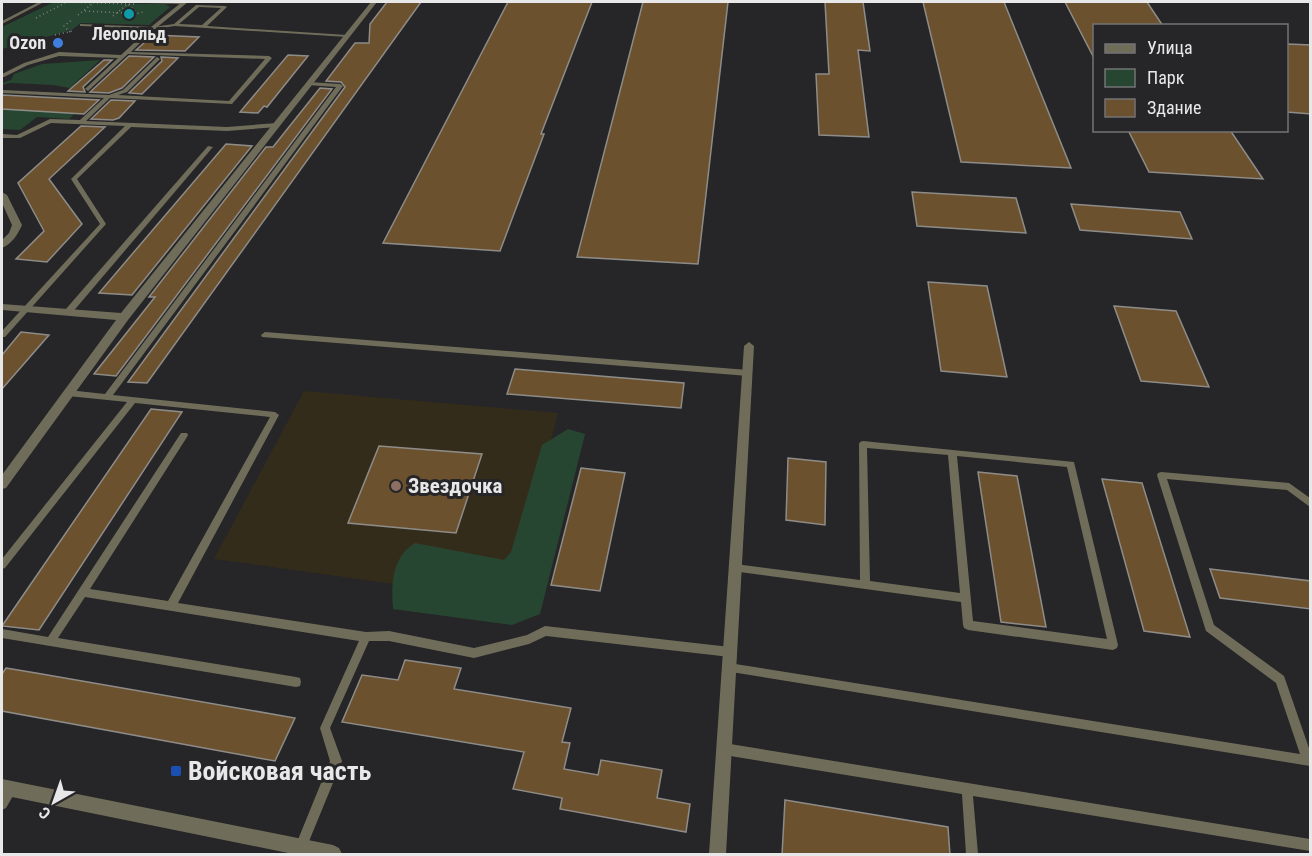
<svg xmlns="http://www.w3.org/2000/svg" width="1312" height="856" font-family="'Roboto Condensed',sans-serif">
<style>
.education{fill:#342c1b}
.green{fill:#274632}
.building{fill:#6b512e;stroke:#8e8c89;stroke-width:1.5}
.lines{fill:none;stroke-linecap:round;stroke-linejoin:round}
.path{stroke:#807f80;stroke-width:1.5;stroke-dasharray:1 3;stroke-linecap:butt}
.service{fill:#6f6d5a;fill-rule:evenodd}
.minor{fill:#6f6d5a;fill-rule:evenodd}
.tertiary{fill:#6f6d5a;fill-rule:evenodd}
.culture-dot{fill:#0f9aa8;stroke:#262527;stroke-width:2}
.shop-dot{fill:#3f7fe0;stroke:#262527;stroke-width:2}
.education-dot{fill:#8d6e63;stroke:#262527;stroke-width:2}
.transit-dot{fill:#1a4fb4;stroke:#262527;stroke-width:2}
.labels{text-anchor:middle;stroke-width:6;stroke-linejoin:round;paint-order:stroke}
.far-poi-label{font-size:18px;font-weight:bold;fill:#e9e8e9;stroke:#262527}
.poi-label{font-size:21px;font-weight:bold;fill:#e9e8e9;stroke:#262527;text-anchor:start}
.near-poi-label{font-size:26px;font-weight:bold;fill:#e9e8e9;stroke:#262527;text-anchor:start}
</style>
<rect width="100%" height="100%" fill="#262527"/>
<!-- education -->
<path class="education" d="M304,391L558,413L509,600L214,559Z"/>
<!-- green -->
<g class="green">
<path d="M54,2L165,4L170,7L149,25L81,23L72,30L2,49V27Z"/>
<path d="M100,60L70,88L53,85L10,83L2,85V83L11,80L14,74L42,64Z"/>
<path d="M2,109L75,113L69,119L37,117L20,130L2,129Z"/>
<path d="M568,429L585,434L540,614L512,625L393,609C391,584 392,557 415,543L504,560L511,552L542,445Z"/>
</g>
<!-- building -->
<g class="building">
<path d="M387,2H421L147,383L128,382L345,87L341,82L326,81L355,43H369L370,24Z"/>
<path d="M508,2H592L541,134H544L500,251L383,243Z"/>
<path d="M643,2H728L698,264L577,257Z"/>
<path d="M825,2H863L870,51L858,50L869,137L819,135L816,74H829Z"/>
<path d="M923,2H1004L1071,168L961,162Z"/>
<path d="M1065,2H1147L1163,26H1095V60Z"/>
<path d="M153,35L199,37L185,51L136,50Z"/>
<path d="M1287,44L1311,45V114L1287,112Z"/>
<path d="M288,55L308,56L267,107L264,106L258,113L240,112Z"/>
<path d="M129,56L154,57L122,88L109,93L90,92Z"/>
<path d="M161,57L178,58L142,94L129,93L162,61Z"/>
<path d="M104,60H112L83,87L85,92L68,91Z"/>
<path d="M320,88L332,89L116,376L94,374L155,297H149L266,147H273Z"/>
<path d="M2,95L60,98L99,100L84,114L2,109Z"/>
<path d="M111,100L135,101L119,118L113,120L91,119Z"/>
<path d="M81,126L105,127L49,179L82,224L47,262L16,259L44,231L18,183Z"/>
<path d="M1128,130H1230L1263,179L1149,172Z"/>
<path d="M226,144L252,146L132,295L99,293Z"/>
<path d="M912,192L1016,198L1026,233L917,226Z"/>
<path d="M1071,204L1180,212L1192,239L1080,230Z"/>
<path d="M928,282L987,286L1007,377L941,371Z"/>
<path d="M1114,306L1176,311L1209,387L1141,381Z"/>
<path d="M21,332L49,335L2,389V355Z"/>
<path d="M515,369L684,383L681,408L507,394Z"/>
<path d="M151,409L182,412L39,630L2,626Z"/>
<path d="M379,446L482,454L456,533L348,523Z"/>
<path d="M788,458L826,462L825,525L786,520Z"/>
<path d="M581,468L625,473L600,591L551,585Z"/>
<path d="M978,472L1017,476L1046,627L1001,622Z"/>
<path d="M1102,479L1142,483L1190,637L1144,631Z"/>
<path d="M1210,569L1311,581V609L1220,598Z"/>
<path d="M405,660L461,668L454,689L571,708L562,742L570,743L564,769L598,775L601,760L662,770L657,798L690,804L686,832L560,809L562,798L513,789L524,752L342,722L362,675L398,680Z"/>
<path d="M6,668L36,673L295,718L275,761L2,711V674Z"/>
<path d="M785,800L948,827L950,855H782Z"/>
</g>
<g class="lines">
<!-- path -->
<g class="path">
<path d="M65,2L134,4"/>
<path d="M85,11L125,13"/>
<path d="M78,15L92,4"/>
<path d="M113,16L128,4L137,13"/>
<path d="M126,16L143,12"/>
<path d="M36,18L65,3"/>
<path d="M70,32L64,26L73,19"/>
<path d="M55,35L73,31"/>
</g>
<!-- service -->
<g class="service">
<path d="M39,2H44L2,24V21Z"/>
<path d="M143,2H178L184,3L182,4L145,3Z"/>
<path d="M196,5L225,6L227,7L207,26L347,35L349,36L347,37L175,26L154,29L131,52L269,56L272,58L232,104L110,98L86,121L227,127L277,123L280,125L277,127L227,131L131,127L77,179L106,224L5,337H2V331L100,224L71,179L125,126L51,123L20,138H2V134L17,135L50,119L80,120L104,98L2,93V90L109,95L123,90L157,57L160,59L127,92L118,95L229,101L265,59L128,54L88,91L85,89L86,88L118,58L59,56L28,65L4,77H2V74L24,63L59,52L121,55L149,29L82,26H80V24L153,27L174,24ZM199,7L221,8L202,25L179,24Z"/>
<path d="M309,82L340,84L343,86L113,395L275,412L279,415L178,603L366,632L389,631L474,648L527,635L545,626L730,647L734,649L735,652L734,655L730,657L546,636L529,644L474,658L389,641H369L330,728L342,761L305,851L301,853L297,851L295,847L330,761L320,728L359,641L85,597L58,638L296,677L300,678L301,682L300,686L296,687L2,638V629L48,637L181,433H187L188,435L187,437L90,589L168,601L270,417L135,403L5,568L2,569V559L127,402L68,396L64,393L65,391L68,390L105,394L336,87L307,85V83Z"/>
<path d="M208,146L213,147L71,314H65L64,312L65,310Z"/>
<path d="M265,332L748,370L752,373L748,376L262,337L261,335Z"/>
<path d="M863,441L1074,462L1118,645L1117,648L1113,650L968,630L964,628L963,625L961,602L732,571L730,568L732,565L735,564L860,580L859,444L860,442ZM867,448L948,455L960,593L870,581ZM957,456L1067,467L1107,639L973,621Z"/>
<path d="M1161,472L1289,483L1310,498V507L1287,490L1167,479L1214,625L1284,676L1310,751V766L725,671L724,668L725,665L729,663L1300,754L1276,683L1206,631L1157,475L1158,473Z"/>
<path d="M724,743L1310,839V851L973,796L978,854H966L962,794L724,755L720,753L718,749L720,745Z"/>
<path d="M11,783L15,785L17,789L6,808L2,810C1,800 0,788 11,783Z"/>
</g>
<!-- minor -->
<g class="minor">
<path d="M182,2H188L155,29H151V27Z"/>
<path d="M371,2H377L128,320L6,488L2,489V475L116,320L2,310V304L121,313Z"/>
<path d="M2,192L7,195L22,225C18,234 12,244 2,248V240L9,233L12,225L2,203Z"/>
<path d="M749,342L754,346L726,854H709L744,346Z"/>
</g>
<!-- tertiary -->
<path class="tertiary" d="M2,779L333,845L339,848L342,854H293L2,795Z"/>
</g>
<!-- markers -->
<circle class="culture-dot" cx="129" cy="14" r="6"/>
<circle class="shop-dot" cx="58" cy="43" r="6"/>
<circle class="education-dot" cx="396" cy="486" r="6"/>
<rect class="transit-dot" x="170" y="765" width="12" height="12" rx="3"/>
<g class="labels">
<!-- far-poi labels -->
<g class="far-poi-label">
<text x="129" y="40">Леопольд</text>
<text x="46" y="49" text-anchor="end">Ozon</text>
</g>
<!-- poi labels -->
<g class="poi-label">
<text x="408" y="493">Звездочка</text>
</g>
<!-- near-poi labels -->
<g class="near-poi-label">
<text x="188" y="780">Войсковая часть</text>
</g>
</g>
<!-- border -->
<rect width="1312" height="856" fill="none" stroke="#e9e8e9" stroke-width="6"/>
<!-- legend -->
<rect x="1093" y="24" width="195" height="108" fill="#262527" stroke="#747375" stroke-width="1.5"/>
<rect x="1105" y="44" width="30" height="9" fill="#6f6d5a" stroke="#747375" stroke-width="1.5"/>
<text x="1147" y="54" font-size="18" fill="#e9e8e9">Улица</text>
<rect x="1105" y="69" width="30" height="18" fill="#274632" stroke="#747375" stroke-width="1.5"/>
<text x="1147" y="84" font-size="18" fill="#e9e8e9">Парк</text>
<rect x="1105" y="99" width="30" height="18" fill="#6b512e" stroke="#747375" stroke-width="1.5"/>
<text x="1147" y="114" font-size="18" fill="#e9e8e9">Здание</text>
<!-- north arrow -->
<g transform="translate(54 802) rotate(220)" stroke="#262527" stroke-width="4.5" paint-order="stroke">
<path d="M0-4.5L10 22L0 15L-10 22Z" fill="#e9e8e9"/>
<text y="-9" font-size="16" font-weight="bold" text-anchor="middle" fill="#e9e8e9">С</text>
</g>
</svg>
